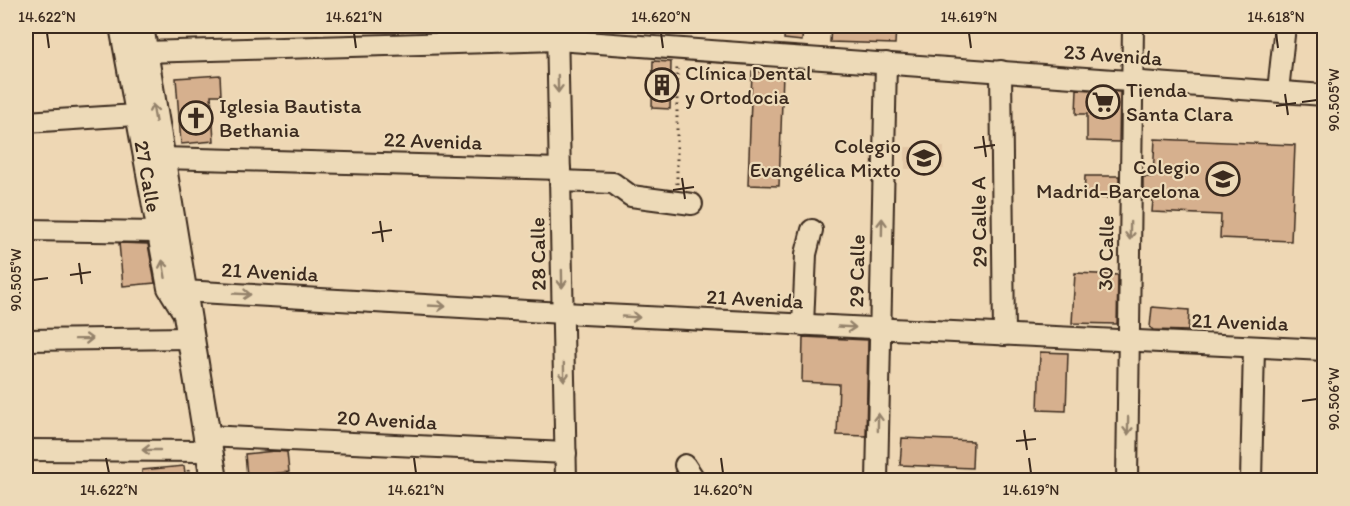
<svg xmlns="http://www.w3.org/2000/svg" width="1350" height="506" font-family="Itim,sans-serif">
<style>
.built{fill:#e4c8a6}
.building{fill:#d6b08e;stroke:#3b2a1e;stroke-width:1.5}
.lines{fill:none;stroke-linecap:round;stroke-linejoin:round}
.minor-casing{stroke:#3b2a1e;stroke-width:24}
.major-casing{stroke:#3b2a1e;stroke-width:30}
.path{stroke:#3b2a1e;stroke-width:3;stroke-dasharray:1.5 4.5;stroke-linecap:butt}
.minor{stroke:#eddab8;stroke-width:20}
.major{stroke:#eddab8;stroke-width:26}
.oneway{stroke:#94826b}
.ticks{fill:none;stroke:#3b2a1e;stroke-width:2}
.labels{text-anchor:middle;stroke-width:4.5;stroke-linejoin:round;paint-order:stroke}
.street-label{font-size:21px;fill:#3b2a1e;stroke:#eddab8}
.poi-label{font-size:21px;fill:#3b2a1e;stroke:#eddab8;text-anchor:start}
.neatline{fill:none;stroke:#3b2a1e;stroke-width:2}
.ticks-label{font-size:15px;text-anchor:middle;fill:#3b2a1e}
</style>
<rect width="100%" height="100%" fill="#eed7b4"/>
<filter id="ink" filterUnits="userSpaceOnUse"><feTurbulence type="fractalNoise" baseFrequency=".0167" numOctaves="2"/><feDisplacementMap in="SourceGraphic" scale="12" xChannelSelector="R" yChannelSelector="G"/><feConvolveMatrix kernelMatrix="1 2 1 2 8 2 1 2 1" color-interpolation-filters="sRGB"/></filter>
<g filter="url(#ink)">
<!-- built -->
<rect class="built" x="905" y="147" width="39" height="22"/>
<!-- building -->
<g class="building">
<path d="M785,26H803L802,41L784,39Z"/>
<path d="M831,26H896L895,44L830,42Z"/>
<path d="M653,61L671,62L670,109L652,108Z"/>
<path d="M752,71L783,73L779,186L748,185Z"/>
<path d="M220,75L221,95H211L214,141L181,144L176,78Z"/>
<path d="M1077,89L1120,92L1119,142L1087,141V114H1076Z"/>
<path d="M1155,139L1295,145L1291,241L1220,238L1221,215L1152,212L1153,199H1143V177H1153Z"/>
<path d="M1085,176H1119V198H1084Z"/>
<path d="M119,243L148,244L155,283L123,286Z"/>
<path d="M1075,273L1118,275L1117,324L1072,323Z"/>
<path d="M1152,307L1189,310L1188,331L1153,330L1150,327Z"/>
<path d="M803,337L868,340L866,436L837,435L839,384L802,382Z"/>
<path d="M1040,352L1068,353L1066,411L1038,410Z"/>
<path d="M902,438L973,441L972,468L900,465Z"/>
<path d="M275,451L287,452L289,472L247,476L245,454Z"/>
<path d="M184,466L186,480H142V470Z"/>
</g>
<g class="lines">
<defs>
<g id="minor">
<path id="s1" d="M120,26L168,288L184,314"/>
<path d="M557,26L566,480"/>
<path d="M144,52L557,40L1324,95"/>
<path d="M1001,71L1004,335"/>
<path d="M1278,91L1285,26"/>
<path d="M26,122L136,115"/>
<path d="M162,158L560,169"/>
<path d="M560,181L613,183L631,196L692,204"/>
<path d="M26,230L158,232"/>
<path d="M183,291L563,313L1324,350"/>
<path d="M803,325L806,254L812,230"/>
<path d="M26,340L190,338"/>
<path d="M207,436L566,453"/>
<path d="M26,450L209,451"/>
<path d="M685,465L695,480"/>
<path d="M877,480L886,63"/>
<path d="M1127,480L1133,26"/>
<path d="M1251,480L1254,347"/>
</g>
<path id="major" d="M140,26L214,480"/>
</defs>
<!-- minor casing -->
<use href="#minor" class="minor-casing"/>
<!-- major casing -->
<use href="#major" class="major-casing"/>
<!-- path -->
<g class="path">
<path d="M677,184V68"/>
<path d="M188,470L190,480"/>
</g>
<!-- minor -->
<use href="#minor" class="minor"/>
<!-- major -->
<use href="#major" class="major"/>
</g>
<!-- one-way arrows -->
<defs><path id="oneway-shaft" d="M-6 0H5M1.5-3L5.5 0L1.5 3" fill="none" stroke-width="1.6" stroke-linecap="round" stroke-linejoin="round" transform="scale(1.5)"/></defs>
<g class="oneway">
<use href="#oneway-shaft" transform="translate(558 84) rotate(89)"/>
<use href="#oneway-shaft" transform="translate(154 113) rotate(-100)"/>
<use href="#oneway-shaft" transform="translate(882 227) rotate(-89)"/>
<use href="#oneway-shaft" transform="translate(1130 231) rotate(91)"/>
<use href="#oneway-shaft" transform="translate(164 269) rotate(-100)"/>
<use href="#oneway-shaft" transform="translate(562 279) rotate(89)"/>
<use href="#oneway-shaft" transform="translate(242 294) rotate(3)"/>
<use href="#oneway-shaft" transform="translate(437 306) rotate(3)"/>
<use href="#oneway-shaft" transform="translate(631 317) rotate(3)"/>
<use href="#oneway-shaft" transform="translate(847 327) rotate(3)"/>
<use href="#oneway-shaft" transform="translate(84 339) rotate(-1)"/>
<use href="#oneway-shaft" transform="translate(564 372) rotate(89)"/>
<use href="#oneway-shaft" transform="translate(878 422) rotate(-89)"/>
<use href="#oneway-shaft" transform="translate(1128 426) rotate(91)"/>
<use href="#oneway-shaft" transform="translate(151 450) rotate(-180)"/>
</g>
</g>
<!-- ticks -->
<path class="ticks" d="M47,33L49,48M354,33L356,48M661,33L663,48M969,33L971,48M1276,33L1278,48M1285,94L1288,115M1302,102L1317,100M1276,106L1296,103M983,136L986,157M974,148L995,145M682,178L685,199M673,190L694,187M380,221L383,242M372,233L392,230M79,263L82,284M70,275L91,272M33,280L48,278M1302,401L1317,399M1024,430L1027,450M1016,441L1036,439M106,458L109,473M414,458L416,473M721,458L723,473M1029,458L1031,473"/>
<!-- icons -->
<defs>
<symbol id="building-ring" viewBox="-11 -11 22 22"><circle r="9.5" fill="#eddab8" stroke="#3b2a1e" stroke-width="1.5"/><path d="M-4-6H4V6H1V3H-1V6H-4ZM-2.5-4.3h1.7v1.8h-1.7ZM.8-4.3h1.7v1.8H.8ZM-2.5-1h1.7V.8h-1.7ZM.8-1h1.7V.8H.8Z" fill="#3b2a1e"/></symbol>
<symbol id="supermarket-ring" viewBox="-11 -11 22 22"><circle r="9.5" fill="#eddab8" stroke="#3b2a1e" stroke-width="1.5"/><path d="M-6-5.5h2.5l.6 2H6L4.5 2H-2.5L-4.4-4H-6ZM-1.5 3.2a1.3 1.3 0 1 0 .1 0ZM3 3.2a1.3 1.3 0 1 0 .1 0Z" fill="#3b2a1e"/></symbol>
<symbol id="church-ring" viewBox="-11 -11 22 22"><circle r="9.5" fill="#eddab8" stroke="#3b2a1e" stroke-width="1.5"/><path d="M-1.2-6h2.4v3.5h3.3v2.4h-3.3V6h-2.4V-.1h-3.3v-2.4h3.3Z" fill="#3b2a1e"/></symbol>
<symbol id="school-ring" viewBox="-11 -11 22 22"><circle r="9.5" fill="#eddab8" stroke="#3b2a1e" stroke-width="1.5"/><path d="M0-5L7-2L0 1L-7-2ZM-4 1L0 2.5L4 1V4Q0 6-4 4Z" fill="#3b2a1e"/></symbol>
</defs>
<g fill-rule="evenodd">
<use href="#building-ring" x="643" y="66" width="38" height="38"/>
<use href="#supermarket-ring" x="1084" y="83" width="38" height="38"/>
<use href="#church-ring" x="177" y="99" width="38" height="38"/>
<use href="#school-ring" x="905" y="139" width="38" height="38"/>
<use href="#school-ring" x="1204" y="160" width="38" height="38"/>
</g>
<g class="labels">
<!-- street labels -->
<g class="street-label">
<text transform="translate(1113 55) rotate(4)" y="7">23 Avenida</text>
<text transform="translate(433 141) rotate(2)" y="7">22 Avenida</text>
<text dy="7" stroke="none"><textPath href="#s1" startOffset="153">27 Calle</textPath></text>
<text transform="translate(979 222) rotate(-91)" y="7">29 Calle A</text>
<text transform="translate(1106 253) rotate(-89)" y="7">30 Calle</text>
<text transform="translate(538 254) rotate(-91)" y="7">28 Calle</text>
<text transform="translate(857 271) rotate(-89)" y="7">29 Calle</text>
<text transform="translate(270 272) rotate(3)" y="7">21 Avenida</text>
<text transform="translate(755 299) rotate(3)" y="7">21 Avenida</text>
<text transform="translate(1240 322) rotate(2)" y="7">21 Avenida</text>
<text transform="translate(387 420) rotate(3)" y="7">20 Avenida</text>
</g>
<!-- poi labels -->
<g class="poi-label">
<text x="685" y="80">Clínica Dental<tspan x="685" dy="24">y Ortodocia</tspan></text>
<text x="1126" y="97">Tienda<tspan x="1126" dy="24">Santa Clara</tspan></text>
<text x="219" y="113">Iglesia Bautista<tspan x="219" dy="24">Bethania</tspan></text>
<text x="901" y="153" text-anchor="end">Colegio<tspan x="901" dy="24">Evangélica Mixto</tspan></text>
<text x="1200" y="174" text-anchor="end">Colegio<tspan x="1200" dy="24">Madrid-Barcelona</tspan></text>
</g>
</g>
<!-- margin -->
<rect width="1350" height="506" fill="none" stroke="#eddab8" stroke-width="66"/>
<rect x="33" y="33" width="1284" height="440" class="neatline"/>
<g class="ticks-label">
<text x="47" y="22">14.622°N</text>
<text x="354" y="22">14.621°N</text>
<text x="661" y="22">14.620°N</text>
<text x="969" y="22">14.619°N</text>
<text x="1276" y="22">14.618°N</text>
<text transform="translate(1334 100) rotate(-90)" y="5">90.505°W</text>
<text transform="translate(16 280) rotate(-90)" y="5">90.505°W</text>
<text transform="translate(1334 399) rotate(-90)" y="5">90.506°W</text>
<text x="109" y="495">14.622°N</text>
<text x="416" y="495">14.621°N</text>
<text x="723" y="495">14.620°N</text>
<text x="1031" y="495">14.619°N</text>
</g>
</svg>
